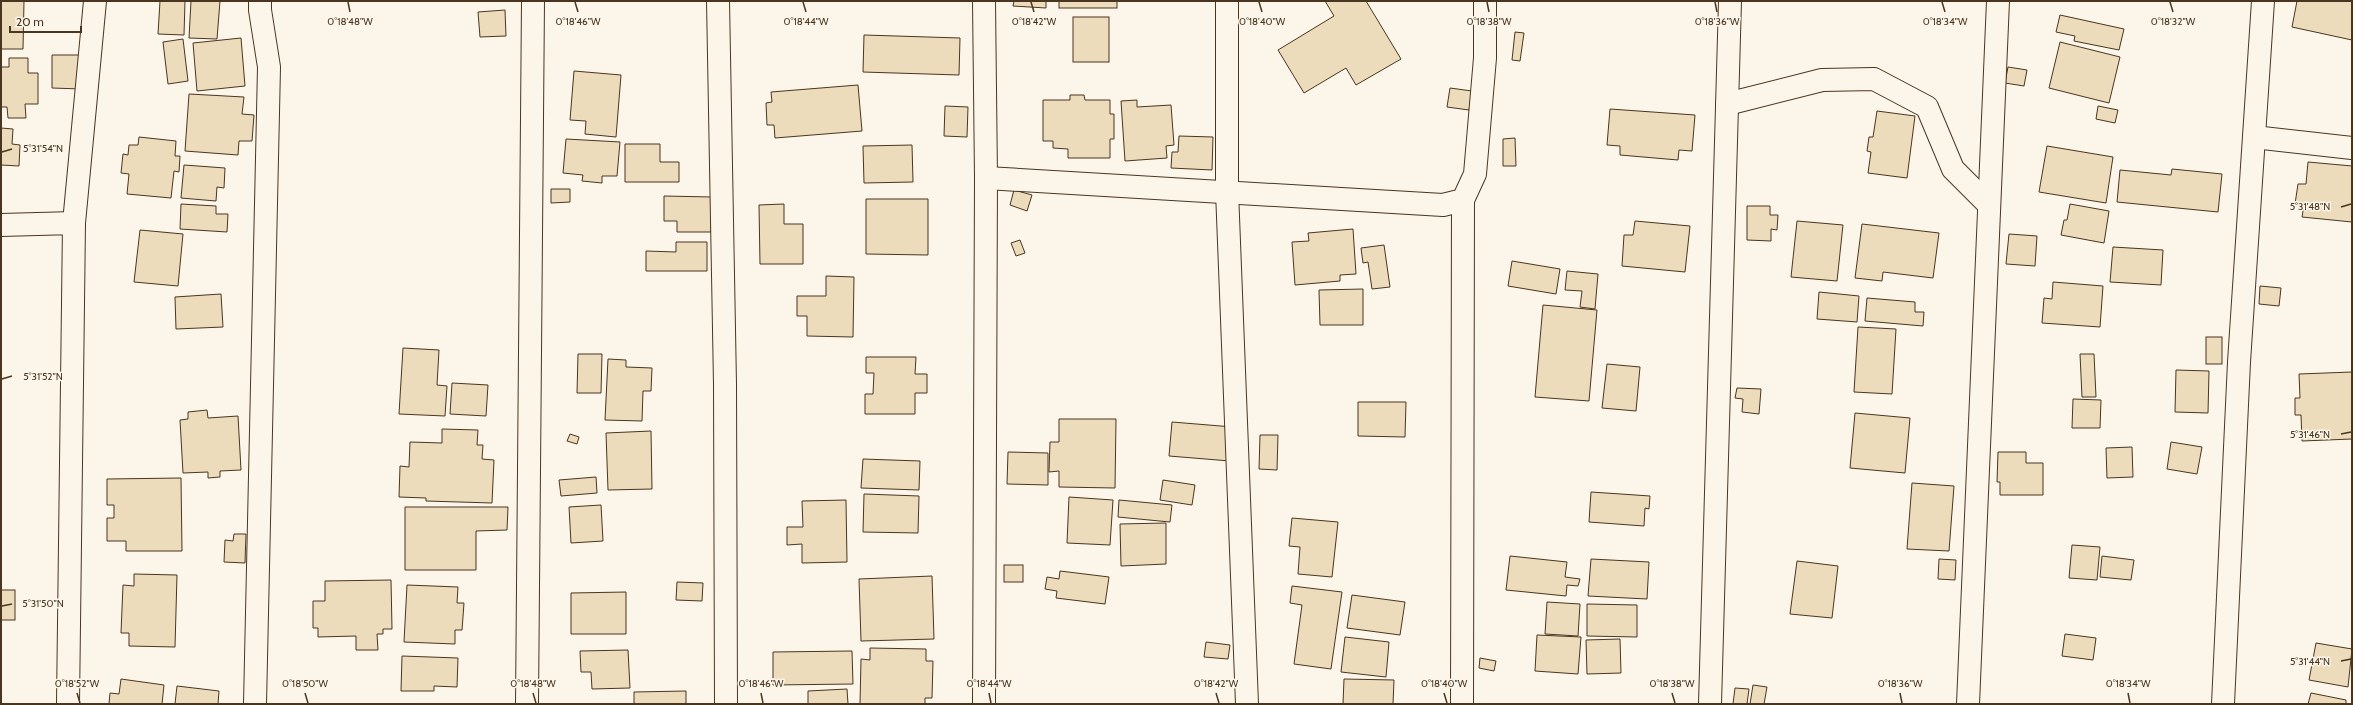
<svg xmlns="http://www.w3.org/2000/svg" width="2353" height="705" font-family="Cabin,sans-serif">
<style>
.building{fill:#ecdcbc;stroke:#4a3520}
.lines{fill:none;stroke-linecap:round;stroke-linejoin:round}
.minor-casing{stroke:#4a3520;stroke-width:24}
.minor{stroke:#fbf6e9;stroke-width:22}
.ticks{fill:none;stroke:#4a3520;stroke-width:1.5}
.ticks-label{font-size:10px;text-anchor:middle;fill:#4a3520;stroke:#fbf6e9;stroke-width:3;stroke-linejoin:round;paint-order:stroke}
</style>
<rect width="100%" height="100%" fill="#fbf6e9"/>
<!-- building -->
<g class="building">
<path d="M1,1H24L23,49H1Z"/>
<path d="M160,1H185L184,35L158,34Z"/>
<path d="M191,1H220L217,39L189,38Z"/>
<path d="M1014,1H1046V8L1013,6Z"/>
<rect x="1059" y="1" width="58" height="7"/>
<path d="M1325,1H1366L1401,59L1356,85L1346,68L1304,93L1278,50L1334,16Z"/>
<path d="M2297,1H2352V40L2292,27Z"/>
<path d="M505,10L506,36L480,37L478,12Z"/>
<path d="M2060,15L2124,29L2119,50L2074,41L2075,36L2056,32Z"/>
<rect x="1073" y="17" width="36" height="45"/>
<path d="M1515,32L1524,33L1520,61L1512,60Z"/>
<path d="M864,35L960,38L959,75L863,72Z"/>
<path d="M241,38L245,86L197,91L193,43Z"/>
<path d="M183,39L188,81L168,84L163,42Z"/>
<path d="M2060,42L2120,57L2109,103L2049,88Z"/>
<path d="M52,55H82L81,89L52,88Z"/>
<path d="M9,58H28V73H38V104H25L26,118H8L7,107H1V67H9Z"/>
<path d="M2008,67L2027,70L2024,86L2005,83Z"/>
<path d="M574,71L621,75L616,137L585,134L586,121L570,120Z"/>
<path d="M858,85L862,131L775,138L774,125H767L766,103L772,102L771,92Z"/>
<path d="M1450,88L1472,91L1469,110L1447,107Z"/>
<path d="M189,94L244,97L242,114L254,115L252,141H239L238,155L185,151Z"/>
<path d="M1070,95H1084L1085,100H1110V114H1114V139H1110V158H1068V149L1053,148V141H1043V100H1070Z"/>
<path d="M1137,100V107L1171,105L1174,145L1166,146L1167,158L1125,161L1121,101Z"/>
<path d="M945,106L968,107L967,137L944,136Z"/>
<path d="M2098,106L2118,110L2115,123L2096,119Z"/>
<path d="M1610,109L1695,115L1692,151L1679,150L1678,160L1620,155V146L1607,145Z"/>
<path d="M1877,111L1915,116L1907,178L1868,173L1871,152L1867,151L1869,137H1873Z"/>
<path d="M1,128L13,129L12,144L20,145L19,166L1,165Z"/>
<path d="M1179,136L1213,137L1212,170L1171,168L1172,152H1178Z"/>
<path d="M139,137L176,141L175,156H180L179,172L174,171L171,198L127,194L129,174L121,173L123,154L128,155L129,145H138Z"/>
<path d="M1515,138L1516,166H1503V139Z"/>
<path d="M566,139L620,142L617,176H602V183L582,181L583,175L563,173Z"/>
<path d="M625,144H660V162H679V182H625Z"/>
<path d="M912,145L913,182L864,183L863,146Z"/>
<path d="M2047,146L2113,157L2106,203L2039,192Z"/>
<path d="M2308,162L2352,166V222L2302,217L2304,205L2295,204L2298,184H2306Z"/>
<path d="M184,165L225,168L224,188L217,187L216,201L181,198Z"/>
<path d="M2172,169L2222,174L2218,212L2117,202L2120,170L2171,175Z"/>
<path d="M551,189H570V202L551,203Z"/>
<path d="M1014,190L1032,195L1027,211L1010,205Z"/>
<path d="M664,196L712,197L711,232H677V221H664Z"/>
<path d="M866,199H928V255L866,254Z"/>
<path d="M181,204L216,206V214H228L227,232L180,229Z"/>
<path d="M784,204V224H803V264H760L759,205Z"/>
<path d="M2070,204L2109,211L2104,243L2061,235L2064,220H2067Z"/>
<path d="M1747,206H1770V215H1778L1777,230L1771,229V241L1747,240Z"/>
<path d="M1635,221L1690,226L1685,272L1622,266L1624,235H1633Z"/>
<path d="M1797,221L1843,225L1837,281L1791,277Z"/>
<path d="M1862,224L1939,233L1933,278L1883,272L1882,281L1855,278Z"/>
<path d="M1353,229L1356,274L1340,275V281L1295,285L1292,242L1309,241L1308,233Z"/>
<path d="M140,230L183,234L178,286L134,282Z"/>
<path d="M2009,234L2037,236L2035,266L2006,264Z"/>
<path d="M1020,240L1025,253L1016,256L1011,243Z"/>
<path d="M676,242H707V271H646V251L676,252Z"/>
<path d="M1384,245L1390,287L1372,289L1368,262L1363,263L1361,248Z"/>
<path d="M2113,247L2163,250L2161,285L2110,282Z"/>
<path d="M1512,261L1560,269L1556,294L1508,286Z"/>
<path d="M1567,271L1598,274L1595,309L1580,307L1582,291L1565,290Z"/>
<path d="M826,276L854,277L853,337L807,336V316H797V296H826Z"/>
<path d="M2053,282L2103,286L2100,327L2042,323L2044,298L2052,299Z"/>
<path d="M2260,286L2281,288L2279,306L2259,304Z"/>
<path d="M1363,289V325H1320L1319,290Z"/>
<path d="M1819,292L1859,296L1857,322L1817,319Z"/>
<path d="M221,294L223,327L176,329L175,297Z"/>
<path d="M1867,298L1915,302V312H1924L1923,326L1865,321Z"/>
<path d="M1543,305L1597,310L1589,401L1535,397Z"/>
<path d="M1858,327L1896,329L1892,394L1854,392Z"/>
<rect x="2206" y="337" width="16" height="27"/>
<path d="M403,348L439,350L437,385L447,386L445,416L399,414Z"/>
<path d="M578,354H602L601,393H577Z"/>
<path d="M2080,354H2094L2096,397H2082Z"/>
<path d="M866,357H916L915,374H927V393H915V414H865V394H873L874,373H866Z"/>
<path d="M608,359L626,360V367L652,368L651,391H643L642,421L605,420Z"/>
<path d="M1607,364L1640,367L1636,411L1602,408Z"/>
<path d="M2176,370L2209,371L2208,413L2175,412Z"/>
<path d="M2352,372V439L2302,441L2301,415H2295V398H2300L2299,374Z"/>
<path d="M452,383L488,385L486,416L450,414Z"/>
<path d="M1737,388L1761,389L1759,414L1742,412L1743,399L1735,398Z"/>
<path d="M2073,399L2101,400L2100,428H2072Z"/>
<path d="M1358,402H1406L1405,437L1358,436Z"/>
<path d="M207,410L208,418L238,416L241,470L220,471V477L208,478V472L183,473L180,420L188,419V412Z"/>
<path d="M1855,413L1910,418L1905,473L1850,468Z"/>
<path d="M1059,419H1116L1115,488L1059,487V471L1049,472L1050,442H1059Z"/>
<path d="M1172,422L1233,427L1230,461L1169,456Z"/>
<path d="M442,429L478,430L477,445H483L482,459L494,460L492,503L426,501V498L399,497L400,466L409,467L410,442L442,443Z"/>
<path d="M651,431L652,489L608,490L606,433Z"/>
<path d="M570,434L579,437L577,444L567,441Z"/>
<path d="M1260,435H1278L1277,470L1259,469Z"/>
<path d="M2171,442L2202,447L2197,474L2167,469Z"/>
<path d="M2132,447L2133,477L2107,478L2106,448Z"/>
<path d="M1008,452L1048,453V485L1007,484Z"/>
<path d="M1998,452H2026V463H2043V495H2000V482H1997Z"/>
<path d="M863,459L920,461L919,490L861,488Z"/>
<path d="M596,477L597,493L561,496L559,480Z"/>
<path d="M181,478L182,551H126V541H107V518H114V505H107V479Z"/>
<path d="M1163,480L1195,485L1192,505L1160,500Z"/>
<path d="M1912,483L1954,486L1949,551L1907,549Z"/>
<path d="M1591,492L1650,496L1649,509L1645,508L1644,526L1589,522Z"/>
<path d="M864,494L919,496L918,533L863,532Z"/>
<path d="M1069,497L1113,500L1110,545L1067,543Z"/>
<path d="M846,500L847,562L802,563V544L787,545V527H803L802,501Z"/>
<path d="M1119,500L1172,505L1170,522L1118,517Z"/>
<path d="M601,505L603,541L571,543L569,507Z"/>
<path d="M405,507H508L507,530L476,531V570H405Z"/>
<path d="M1292,518L1338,522L1332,577L1298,574L1300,547L1289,546Z"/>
<path d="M1166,523V564L1121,566L1120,524Z"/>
<path d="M234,534H246L245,563L224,562L225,540L233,541Z"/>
<path d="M2072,545L2100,547L2097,580L2069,578Z"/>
<path d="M1510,556L1567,562L1565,577L1580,579L1578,586L1567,585L1566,596L1506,590Z"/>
<path d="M2102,556L2134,560L2131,580L2100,577Z"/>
<path d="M1591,559L1649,562L1647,599L1588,596Z"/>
<path d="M1939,559L1956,560L1955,580L1938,579Z"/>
<path d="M1797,561L1838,566L1832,618L1790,614Z"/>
<rect x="1004" y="565" width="19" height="17"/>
<path d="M1060,571L1109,577L1105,604L1056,598L1057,591L1045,589L1047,577L1059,579Z"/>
<path d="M134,574L177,575L175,647L129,646V633H121L123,585L134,586Z"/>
<path d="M932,576L934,639L861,641L859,579Z"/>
<path d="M391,580L392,629H383V634H377L378,650H356V636L318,637V628H313V601H325V581Z"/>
<path d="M677,582L703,583L702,601L676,600Z"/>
<path d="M407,585L458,587L457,603H464L462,630H455V644L404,642Z"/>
<path d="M1292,586L1342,592L1331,669L1294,664L1302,605L1290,603Z"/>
<rect x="1" y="590" width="14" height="30"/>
<path d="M626,592V634H571V593Z"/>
<path d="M1352,595L1405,602L1400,635L1347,628Z"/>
<path d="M1547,602L1580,604L1578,636L1545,634Z"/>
<path d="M1587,604L1637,605V637L1587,636Z"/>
<path d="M2065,634L2096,638L2093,660L2062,656Z"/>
<path d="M1537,635L1581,637L1578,674L1535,671Z"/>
<path d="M1345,637L1389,642L1386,677L1341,672Z"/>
<path d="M1620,639L1621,673L1587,674L1586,640Z"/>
<path d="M1206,642L1230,645L1228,659L1204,657Z"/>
<path d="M2316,643L2352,649L2348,687L2309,680Z"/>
<path d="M870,648L926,649V661H933L932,698H925V704H860L861,659L870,660Z"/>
<path d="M628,650L630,688L592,689L591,672H581L580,651Z"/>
<path d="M852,651L853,684L773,685V652Z"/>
<path d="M402,656L458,658L457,687L434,686V691H401Z"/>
<path d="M1480,658L1496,661L1494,671L1479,668Z"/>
<path d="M121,679L164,685L162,704H109L110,693L119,694Z"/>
<path d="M1344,679L1394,680L1393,704H1343Z"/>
<path d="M1753,685L1767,687L1764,704H1750Z"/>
<path d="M177,686L219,691L218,704H175Z"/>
<path d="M1735,688L1749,689L1747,704H1733Z"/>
<path d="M847,689L848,704H808V691Z"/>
<path d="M686,691V704H634V692Z"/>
<path d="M2311,693L2346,700V704H2308Z"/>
</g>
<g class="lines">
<defs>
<g id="minor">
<path d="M718,1L725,384L726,704"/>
<path d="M1227,1V191L1247,704"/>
<path d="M1727,104L1822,80L1874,79L1927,107L1953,169L1989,205"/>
<path d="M2254,137L2352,148"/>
<path d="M986,178L1443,205L1463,200L1475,174L1485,58V1"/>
<path d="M74,223L95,1"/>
<path d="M1,225L74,223L68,704"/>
<path d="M255,704L269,67L260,10V1"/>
<path d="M527,704L533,1"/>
<path d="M984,704L986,178L984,1"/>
<path d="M1462,704L1463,200"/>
<path d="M1710,704L1730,1"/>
<path d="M1968,704L1998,1"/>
<path d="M2223,704L2239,362L2263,1"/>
</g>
</defs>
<!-- minor casing -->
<use href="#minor" class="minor-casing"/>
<!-- minor -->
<use href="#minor" class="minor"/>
</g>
<!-- ticks -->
<path class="ticks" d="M348,2L350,12M575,2L578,12M803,2L806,12M1031,2L1034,12M1259,2L1262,12M1487,2L1489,12M1715,2L1717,12M1942,2L1945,12M2170,2L2173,12M2,152L12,149M2341,207L2351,204M2,379L12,376M2341,434L2351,432M2,606L12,604M2341,661L2351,659M77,693L80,703M305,693L308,703M533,693L536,703M761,693L763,703M989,693L991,703M1216,693L1219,703M1444,693L1447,703M1672,693L1675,703M1900,693L1902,703M2128,693L2130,703"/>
<g class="ticks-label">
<text x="2173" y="25">0°18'32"W</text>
<text x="350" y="25">0°18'48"W</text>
<text x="578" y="25">0°18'46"W</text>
<text x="806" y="25">0°18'44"W</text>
<text x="1034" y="25">0°18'42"W</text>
<text x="1262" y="25">0°18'40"W</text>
<text x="1489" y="25">0°18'38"W</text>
<text x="1717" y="25">0°18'36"W</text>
<text x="1945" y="25">0°18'34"W</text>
<text x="43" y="152">5°31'54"N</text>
<text x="2310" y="210">5°31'48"N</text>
<text x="43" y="380">5°31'52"N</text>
<text x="2310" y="438">5°31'46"N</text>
<text x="43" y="607">5°31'50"N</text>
<text x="2310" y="665">5°31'44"N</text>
<text x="77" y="687">0°18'52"W</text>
<text x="305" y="687">0°18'50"W</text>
<text x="533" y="687">0°18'48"W</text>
<text x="761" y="687">0°18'46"W</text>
<text x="989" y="687">0°18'44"W</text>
<text x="1216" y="687">0°18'42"W</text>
<text x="1444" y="687">0°18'40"W</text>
<text x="1672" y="687">0°18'38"W</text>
<text x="1900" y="687">0°18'36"W</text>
<text x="2128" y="687">0°18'34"W</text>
</g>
<!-- border -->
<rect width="2353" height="705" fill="none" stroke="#4a3520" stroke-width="4"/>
<!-- scale -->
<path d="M10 26v6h71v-6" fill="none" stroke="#4a3520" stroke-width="2"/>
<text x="16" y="26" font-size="12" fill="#4a3520" stroke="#fbf6e9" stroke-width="3" paint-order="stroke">20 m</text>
</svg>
